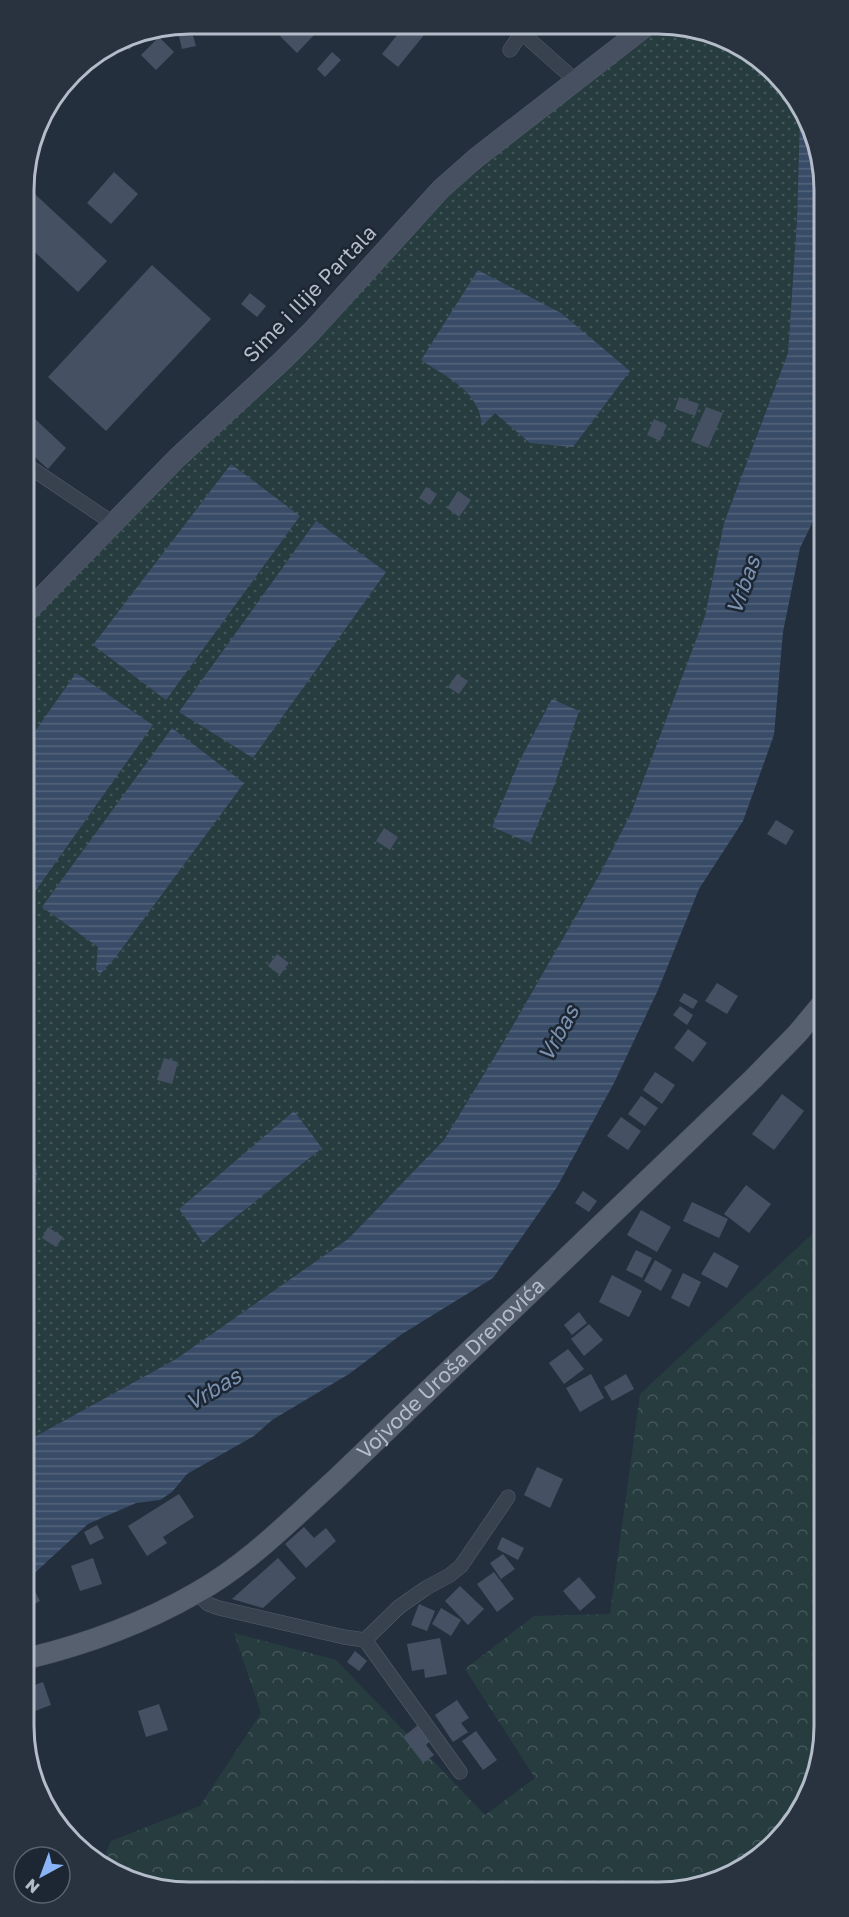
<svg xmlns="http://www.w3.org/2000/svg" width="849" height="1917" font-family="'Golos Text',sans-serif">
<style>
.grass{fill:url(#grass-dots)}
.forest{fill:url(#forest-crowns)}
.water{fill:url(#water-rules)}
.building{fill:#455162}
.lines{fill:none;stroke-linecap:round;stroke-linejoin:round}
.street-casing{stroke:#565f6c;stroke-width:15}
.secondary-casing{stroke:#565f6c;stroke-width:21}
.primary-casing{stroke:#414a57;stroke-width:22}
.street{stroke:#38414e;stroke-width:14}
.secondary{stroke:#465061;stroke-width:20}
.primary{stroke:#56606e;stroke-width:21}
.labels{text-anchor:middle;stroke-width:5;stroke-linejoin:round;paint-order:stroke}
.street-label{font-size:21px;fill:#b4bcc9;stroke:#1d2633}
.water-label{font-size:22px;font-style:italic;fill:#7c92b1;stroke:#1d2633}
.rim{fill:none;stroke:#b4bcc9;stroke-width:3}
</style>
<defs>
<pattern id="grass-dots" width="8" height="8" patternUnits="userSpaceOnUse" patternTransform="scale(1.5)"><rect width="8" height="8" fill="#263c3f"/><path d="M2 2h.1M6 6h.1" fill="none" stroke="#435659" stroke-width="1.8" stroke-linecap="round"/></pattern>
<pattern id="forest-crowns" width="20" height="18" patternUnits="userSpaceOnUse" patternTransform="scale(1.5)"><rect width="20" height="18" fill="#263c3f"/><path d="M2 6a3 3 0 1 1 6 0M12 15a3 3 0 1 1 6 0" fill="none" stroke="#435659"/></pattern>
<pattern id="water-rules" width="6" height="5" patternUnits="userSpaceOnUse" patternTransform="scale(1.5)"><rect width="6" height="5" fill="#394c67"/><path d="M0 2.5h6" fill="none" stroke="#53647b"/></pattern>
</defs>
<rect width="100%" height="100%" fill="#242f3e"/>
<!-- grass -->
<path class="grass" d="M645,27H691L769,66L800,116L797,219L788,353L724,523L706,614L631,813L601,872L504,1041L444,1140L348,1239L176,1359L29,1440L26,613L412,222Z"/>
<!-- forest -->
<g class="forest">
<path d="M191,24H232L225,30L191,25L179,26Z"/>
<path d="M823,1224L825,1738L812,1790L784,1836L702,1887L158,1890L102,1862L111,1841L200,1806L261,1713L234,1633L336,1660L485,1815L535,1778L465,1669L534,1616L610,1614L640,1394Z"/>
</g>
<!-- water -->
<g class="water">
<path d="M800,116L819,147L820,507L800,548L783,632L774,735L743,821L699,889L658,990L614,1083L557,1187L493,1278L402,1334L349,1374L272,1420L254,1436L187,1474L172,1492L160,1500L136,1503L88,1524L29,1578V1440L176,1359L348,1239L444,1140L504,1041L601,872L631,813L705,616L724,523L788,353L797,219Z"/>
<path d="M478,270L561,313L630,371L573,447L530,443L495,413L482,426C481,420 480,412 477,407C467,385 440,373 421,360Z"/>
<path d="M231,464L300,516L166,700L93,645Z"/>
<path d="M316,521L386,572L253,758L179,712Z"/>
<path d="M76,673L153,725L29,900L27,899L26,744Z"/>
<path d="M552,699L579,711L554,786L530,843L492,827L519,762Z"/>
<path d="M172,728L244,783L115,958L100,974L96,969L98,947L42,907Z"/>
<path d="M294,1111L322,1148L203,1243L179,1209Z"/>
<path d="M28,1131L37,1172L33,1225H28Z"/>
</g>
<!-- building -->
<g class="building">
<path d="M291,25H305L315,34L297,53L280,36Z"/>
<path d="M405,25H412L424,35L398,67L382,54Z"/>
<path d="M192,32L196,46L182,49L179,36Z"/>
<path d="M140,34L143,37L129,50L120,41L127,37Z"/>
<path d="M159,37L174,52L156,70L141,55Z"/>
<path d="M332,52L341,60L325,77L317,69Z"/>
<path d="M114,172L138,194L111,224L87,203Z"/>
<path d="M24,184L107,261L78,292L25,243Z"/>
<path d="M152,265L211,319L106,431L48,377Z"/>
<path d="M25,275L33,289L34,301L32,311L25,322Z"/>
<path d="M250,293L266,306L257,317L241,304Z"/>
<path d="M679,397L699,404L695,416L675,409Z"/>
<path d="M706,407L723,413L708,448L691,441Z"/>
<path d="M34,418L66,448L48,469L25,448V427Z"/>
<path d="M654,419L667,425L660,441L647,435Z"/>
<path d="M426,487L437,494L430,505L419,498Z"/>
<path d="M458,491L471,500L459,517L447,508Z"/>
<path d="M457,674L468,681L459,694L448,687Z"/>
<path d="M776,820L794,831L786,845L767,834Z"/>
<path d="M384,828L398,837L390,850L376,841Z"/>
<path d="M277,954L289,963L280,975L268,966Z"/>
<path d="M717,983L738,996L727,1014L705,1001Z"/>
<path d="M684,993L698,1001L693,1009L679,1001Z"/>
<path d="M680,1006L693,1015L687,1025L673,1015Z"/>
<path d="M688,1029L707,1043L693,1062L674,1048Z"/>
<path d="M164,1058L178,1062L172,1084L157,1080Z"/>
<path d="M655,1072L675,1085L662,1104L643,1090Z"/>
<path d="M782,1094L804,1111L774,1150L752,1134Z"/>
<path d="M641,1096L658,1108L645,1126L628,1114Z"/>
<path d="M621,1117L641,1131L628,1150L607,1136Z"/>
<path d="M746,1185L771,1204L749,1233L724,1214Z"/>
<path d="M583,1191L597,1201L589,1212L575,1203Z"/>
<path d="M692,1202L728,1219L719,1238L683,1221Z"/>
<path d="M641,1210L671,1227L657,1252L627,1235Z"/>
<path d="M48,1227L63,1237L56,1247L42,1238Z"/>
<path d="M636,1250L652,1258L642,1278L626,1270Z"/>
<path d="M714,1252L739,1266L727,1288L701,1274Z"/>
<path d="M655,1260L672,1270L661,1291L644,1281Z"/>
<path d="M683,1273L701,1282L689,1307L671,1298Z"/>
<path d="M612,1275L642,1291L629,1317L599,1302Z"/>
<path d="M579,1312L587,1323L572,1335L564,1325Z"/>
<path d="M589,1324L603,1340L584,1356L571,1339Z"/>
<path d="M568,1349L584,1369L564,1384L549,1363Z"/>
<path d="M591,1374L604,1398L580,1412L566,1388Z"/>
<path d="M626,1374L634,1389L612,1401L604,1387Z"/>
<path d="M537,1467L563,1479L550,1508L524,1495Z"/>
<path d="M179,1494L194,1517L163,1537L167,1543L147,1556L128,1526Z"/>
<path d="M97,1525L104,1538L90,1545L84,1532Z"/>
<path d="M304,1527L314,1538L326,1528L336,1541L306,1568L285,1544Z"/>
<path d="M502,1537L524,1548L518,1560L497,1549Z"/>
<path d="M503,1554L515,1569L501,1579L490,1563Z"/>
<path d="M93,1558L102,1584L80,1591L71,1566Z"/>
<path d="M278,1558L296,1578L263,1608L232,1599Z"/>
<path d="M494,1572L514,1599L497,1612L477,1584Z"/>
<path d="M579,1577L596,1597L580,1611L563,1591Z"/>
<path d="M29,1580L40,1601L29,1607Z"/>
<path d="M460,1586L484,1609L468,1625L445,1601Z"/>
<path d="M419,1604L435,1611L427,1631L411,1625Z"/>
<path d="M441,1608L461,1620L451,1636L432,1624Z"/>
<path d="M440,1638L447,1674L425,1678L424,1669L412,1671L407,1644Z"/>
<path d="M355,1651L367,1661L359,1671L347,1662Z"/>
<path d="M43,1682L51,1705L30,1713L29,1687Z"/>
<path d="M457,1700L469,1718L461,1723L468,1732L453,1742L435,1715Z"/>
<path d="M159,1704L168,1730L146,1737L138,1711Z"/>
<path d="M418,1725L430,1741L426,1745L434,1755L423,1763L403,1737Z"/>
<path d="M476,1731L497,1760L483,1770L462,1741Z"/>
</g>
<g class="lines">
<defs>
<g id="street">
<path d="M522,33L576,81"/>
<path d="M510,50L526,26"/>
<path d="M25,464L114,524"/>
<path d="M197,1593L208,1604L219,1608L344,1637L365,1640L460,1772"/>
<path d="M365,1640L399,1607L426,1588L450,1575L461,1566L508,1497"/>
</g>
<path id="secondary" d="M26,613L177,458L282,361L312,331L441,189L476,158L645,27"/>
<g id="primary">
<path id="s1" d="M29,1658C87,1644 144,1623 196,1593C248,1564 291,1520 335,1480L753,1079L797,1034L822,1004"/>
</g>
</defs>
<!-- street casing -->
<use href="#street" class="street-casing"/>
<!-- secondary casing -->
<use href="#secondary" class="secondary-casing"/>
<!-- primary casing -->
<use href="#primary" class="primary-casing"/>
<!-- street -->
<use href="#street" class="street"/>
<!-- secondary -->
<use href="#secondary" class="secondary"/>
<!-- primary -->
<use href="#primary" class="primary"/>
</g>
<g class="labels">
<!-- street labels -->
<g class="street-label">
<text transform="translate(310 294) rotate(-46)" y="7">Sime i Ilije Partala</text>
<text dy="7" stroke="none"><textPath href="#s1" startOffset="520">Vojvode Uroša Drenovića</textPath></text>
</g>
<!-- water labels -->
<g class="water-label">
<text transform="translate(743 585) rotate(-70)" y="8">Vrbas</text>
<text transform="translate(558 1033) rotate(-61)" y="8">Vrbas</text>
<text transform="translate(213 1389) rotate(-31)" y="8">Vrbas</text>
</g>
</g>
<!-- crop -->
<path d="M0 0H849V1917H0ZM190 34H658A156 156 0 0 1 814 190V1726A156 156 0 0 1 658 1882H190A156 156 0 0 1 34 1726V190A156 156 0 0 1 190 34Z" fill="#29323f" fill-rule="evenodd"/>
<path class="rim" d="M190 34H658A156 156 0 0 1 814 190V1726A156 156 0 0 1 658 1882H190A156 156 0 0 1 34 1726V190A156 156 0 0 1 190 34Z"/>
<!-- north arrow -->
<g transform="translate(42 1875) rotate(221)"><circle r="28" fill="#1d2633" stroke="#59626f" stroke-width="1.5"/>
<path d="M0-4.5L10 22L0 15L-10 22Z" fill="#8ab4f8"/>
<text y="-9" font-size="16" font-weight="bold" text-anchor="middle" fill="#b4bcc9">N</text>
</g>
</svg>
